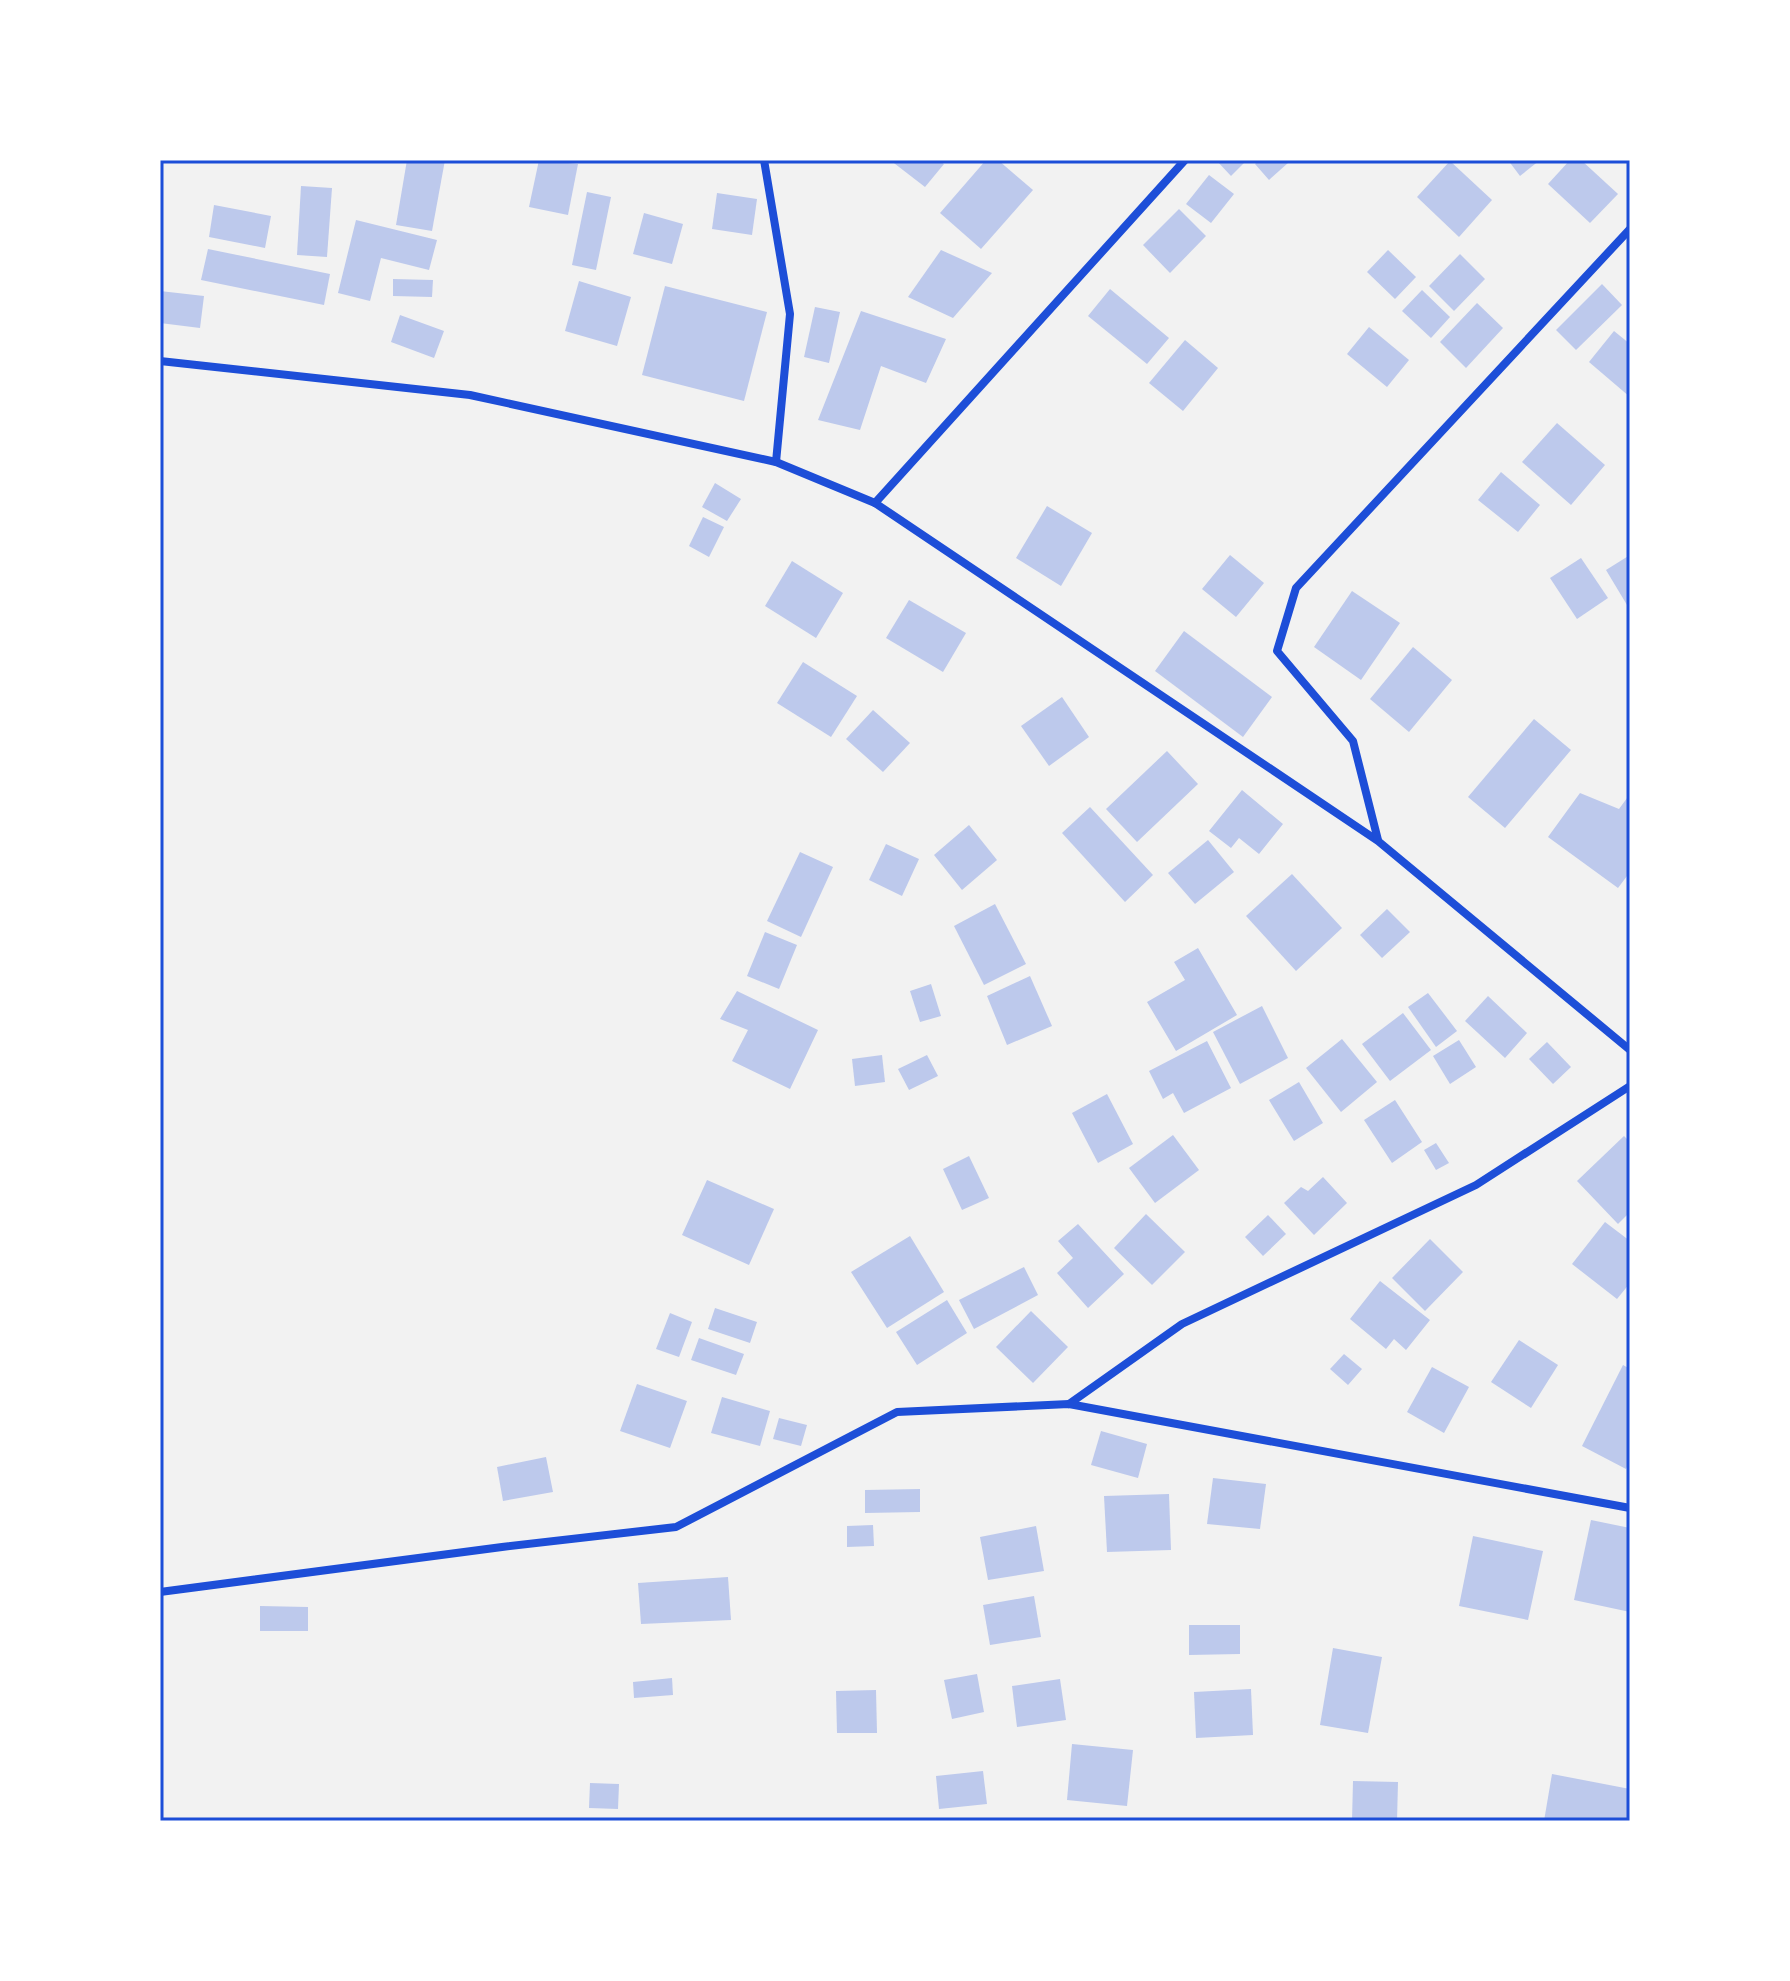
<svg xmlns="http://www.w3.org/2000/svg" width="1790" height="1981" font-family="Barlow,sans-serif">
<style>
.building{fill:#bdc9ec}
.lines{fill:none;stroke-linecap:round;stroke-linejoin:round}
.minor{stroke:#1d4ed8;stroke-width:8}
.neatline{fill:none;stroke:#1d4ed8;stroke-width:3}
</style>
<rect width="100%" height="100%" fill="#f2f2f2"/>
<!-- building -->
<g class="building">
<path d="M407,160H445L432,231L396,225Z"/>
<path d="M539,160L578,164L568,215L529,207Z"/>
<path d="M890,160H938L944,164L925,187Z"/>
<path d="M986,160H998L1033,190L981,249L940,213Z"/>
<path d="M1216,160H1247L1231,176Z"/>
<path d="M1259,160H1285L1288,163L1269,180L1255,164Z"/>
<path d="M1508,160H1540L1520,176Z"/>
<path d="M1570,160H1581L1618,194L1590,223L1548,184Z"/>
<path d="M1450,161L1492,200L1459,237L1417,197Z"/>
<path d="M1209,175L1234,194L1211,223L1186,204Z"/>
<path d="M301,186L332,188L327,257L297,255Z"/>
<path d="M587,192L611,197L596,270L572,265Z"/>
<path d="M717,193L757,199L752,235L712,229Z"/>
<path d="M214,205L271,216L265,248L209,237Z"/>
<path d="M1179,209L1206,236L1170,273L1143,245Z"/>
<path d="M644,213L683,224L672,264L633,254Z"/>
<path d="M356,220L437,240L429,270L381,258L370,301L338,293Z"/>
<path d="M208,249L330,274L324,305L201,280Z"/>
<path d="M941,250L992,273L953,318L908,297Z"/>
<path d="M1388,250L1416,277L1395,299L1367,272Z"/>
<path d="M1460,254L1485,279L1454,311L1429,286Z"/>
<path d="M393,279L433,280L432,297L393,296Z"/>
<path d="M579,281L631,297L617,346L565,331Z"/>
<path d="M1602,284L1622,305L1576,350L1556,330Z"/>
<path d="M665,286L767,312L744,401L642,375Z"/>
<path d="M1110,289L1169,338L1147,364L1088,316Z"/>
<path d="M1422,290L1450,317L1431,338L1402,311Z"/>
<path d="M160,291L204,296L200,328L160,323Z"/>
<path d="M1477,303L1503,328L1466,368L1440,342Z"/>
<path d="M815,307L840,312L829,363L804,357Z"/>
<path d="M861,311L946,339L926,383L881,366L860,430L818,420Z"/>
<path d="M400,315L444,331L434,358L391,342Z"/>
<path d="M1369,327L1409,360L1387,387L1347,354Z"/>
<path d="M1614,331L1630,344V397L1589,362Z"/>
<path d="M1185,340L1218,368L1183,411L1149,383Z"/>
<path d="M1557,423L1605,465L1571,505L1522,462Z"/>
<path d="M1501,472L1540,505L1518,532L1478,500Z"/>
<path d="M715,483L741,499L727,521L702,507Z"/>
<path d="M1047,506L1092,533L1061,586L1016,558Z"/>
<path d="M703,517L724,527L709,557L689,546Z"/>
<path d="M1230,555L1264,583L1236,617L1202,589Z"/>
<path d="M1630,555V603L1627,605L1606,570Z"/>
<path d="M1581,558L1608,598L1577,619L1550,578Z"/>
<path d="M792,561L843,593L816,638L765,606Z"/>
<path d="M1352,591L1400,623L1361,680L1314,647Z"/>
<path d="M909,600L966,633L943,672L886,638Z"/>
<path d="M1184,631L1272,697L1243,737L1155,671Z"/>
<path d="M1413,647L1452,680L1409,732L1370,699Z"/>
<path d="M803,662L857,696L831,737L777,703Z"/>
<path d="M1062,697L1089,737L1049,766L1021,726Z"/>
<path d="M873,710L910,743L883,772L846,739Z"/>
<path d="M1534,719L1571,750L1505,828L1468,797Z"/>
<path d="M1167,751L1198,784L1137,842L1106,809Z"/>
<path d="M1242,790L1283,824L1259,854L1239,838L1231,848L1209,831Z"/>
<path d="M1580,793L1619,809L1630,794V872L1618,888L1548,837Z"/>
<path d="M1090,807L1153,875L1125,902L1062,833Z"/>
<path d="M969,825L997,860L962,890L934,855Z"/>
<path d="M1208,840L1234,872L1195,904L1168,873Z"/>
<path d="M886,844L919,859L902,896L869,880Z"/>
<path d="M800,852L833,867L801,937L767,921Z"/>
<path d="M1292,874L1342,928L1296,971L1246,916Z"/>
<path d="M995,904L1026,964L984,985L954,926Z"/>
<path d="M1387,909L1410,932L1382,958L1360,935Z"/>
<path d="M765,932L797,945L779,989L747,976Z"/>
<path d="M1198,948L1237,1015L1176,1051L1147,1002L1185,980L1174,962Z"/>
<path d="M1030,976L1052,1026L1007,1045L987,996Z"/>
<path d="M931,984L941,1016L920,1022L910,991Z"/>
<path d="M737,991L818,1030L790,1089L732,1061L748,1030L720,1019Z"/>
<path d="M1428,993L1457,1031L1436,1047L1408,1007Z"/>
<path d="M1488,996L1527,1033L1505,1058L1465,1021Z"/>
<path d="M1262,1006L1288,1058L1240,1084L1213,1032Z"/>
<path d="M1403,1013L1431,1050L1390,1081L1362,1044Z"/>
<path d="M1342,1039L1377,1082L1341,1112L1306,1068Z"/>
<path d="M1459,1040L1476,1067L1450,1084L1433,1056Z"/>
<path d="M1207,1041L1231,1088L1184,1113L1173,1093L1163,1099L1149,1071Z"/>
<path d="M1547,1042L1571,1067L1553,1084L1529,1059Z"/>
<path d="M882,1055L885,1082L855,1086L852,1059Z"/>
<path d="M927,1055L938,1076L909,1090L898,1069Z"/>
<path d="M1299,1082L1323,1123L1294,1141L1269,1100Z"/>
<path d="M1107,1094L1133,1144L1098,1163L1072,1113Z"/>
<path d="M1395,1100L1422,1142L1392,1163L1364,1120Z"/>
<path d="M1173,1135L1199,1170L1155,1203L1129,1168Z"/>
<path d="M1624,1136L1630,1142V1212L1618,1224L1577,1181Z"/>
<path d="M1436,1143L1449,1163L1436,1170L1424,1150Z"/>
<path d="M969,1156L989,1198L962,1210L943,1169Z"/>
<path d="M1323,1177L1347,1203L1314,1235L1284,1203L1301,1187L1308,1191Z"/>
<path d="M707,1180L774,1209L749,1265L682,1235Z"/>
<path d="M1146,1214L1185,1252L1152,1285L1114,1248Z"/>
<path d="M1268,1215L1286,1234L1263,1256L1245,1237Z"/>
<path d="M1605,1222L1630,1241V1283L1617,1299L1572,1264Z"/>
<path d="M1078,1224L1124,1274L1088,1308L1057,1273L1073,1258L1058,1241Z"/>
<path d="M910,1236L944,1292L887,1328L851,1272Z"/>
<path d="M1430,1239L1463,1272L1425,1311L1392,1278Z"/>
<path d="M1024,1267L1038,1295L974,1329L959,1300Z"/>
<path d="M1380,1281L1430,1320L1406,1350L1394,1339L1386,1349L1350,1319Z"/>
<path d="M947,1300L967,1333L917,1365L896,1332Z"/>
<path d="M715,1308L757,1322L750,1343L708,1329Z"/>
<path d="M1031,1311L1068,1347L1033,1383L996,1347Z"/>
<path d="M670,1313L692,1322L679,1357L656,1349Z"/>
<path d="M699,1338L744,1354L736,1375L691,1360Z"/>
<path d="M1519,1340L1558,1365L1531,1408L1491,1382Z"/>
<path d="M1344,1354L1362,1369L1348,1385L1330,1369Z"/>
<path d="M1623,1365L1630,1369V1461L1626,1469L1582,1446Z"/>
<path d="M1432,1367L1469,1387L1444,1433L1407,1412Z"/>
<path d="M637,1384L687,1401L670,1448L620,1431Z"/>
<path d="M722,1397L770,1411L760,1446L711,1433Z"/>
<path d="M779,1418L807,1425L801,1446L773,1439Z"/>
<path d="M1101,1431L1147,1444L1138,1478L1091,1465Z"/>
<path d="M546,1457L553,1492L503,1501L497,1467Z"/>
<path d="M1213,1478L1266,1484L1260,1529L1207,1524Z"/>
<path d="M920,1489V1512L865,1513V1490Z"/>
<path d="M1169,1494L1171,1550L1107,1552L1104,1496Z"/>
<path d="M1591,1520L1630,1528V1612L1574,1600Z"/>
<path d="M873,1525L874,1546L847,1547V1526Z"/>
<path d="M1036,1526L1044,1571L988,1580L980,1537Z"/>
<path d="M1473,1536L1543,1551L1528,1620L1459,1606Z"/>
<path d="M728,1577L731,1620L641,1624L638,1583Z"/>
<path d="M1034,1596L1041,1637L990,1645L983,1605Z"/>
<path d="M260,1606L308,1607V1631H260Z"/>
<path d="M1189,1625H1240V1654L1189,1655Z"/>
<path d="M1333,1648L1382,1657L1368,1733L1320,1725Z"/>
<path d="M977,1674L984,1712L952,1719L944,1680Z"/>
<path d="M672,1678L673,1695L634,1698L633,1682Z"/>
<path d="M1060,1679L1066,1720L1017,1727L1012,1686Z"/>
<path d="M1251,1689L1253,1735L1196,1738L1194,1692Z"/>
<path d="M876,1690L877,1733H837L836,1691Z"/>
<path d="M1072,1744L1133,1750L1127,1806L1067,1800Z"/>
<path d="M983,1771L987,1804L939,1809L936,1776Z"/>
<path d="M1552,1774L1630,1789V1821H1544Z"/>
<path d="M1353,1781L1398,1782L1397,1821H1352Z"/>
<path d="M590,1783L619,1784L618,1809L589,1808Z"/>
</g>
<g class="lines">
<!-- minor -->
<g class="minor">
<path d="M764,160L790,314L776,462"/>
<path d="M160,361L470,395L776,462L875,503L1378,841L1630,1050"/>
<path d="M875,503L1185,160"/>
<path d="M1378,840L1353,741L1277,651L1296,588L1630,229"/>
<path d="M1069,1404L1182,1324L1476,1185L1630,1086"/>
<path d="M160,1592L502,1547L676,1527L897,1412L1069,1404L1630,1508"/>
</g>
</g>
<!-- border -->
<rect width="1790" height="1981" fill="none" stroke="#ffffff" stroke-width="324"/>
<rect x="162" y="162" width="1466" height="1657" class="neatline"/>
</svg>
